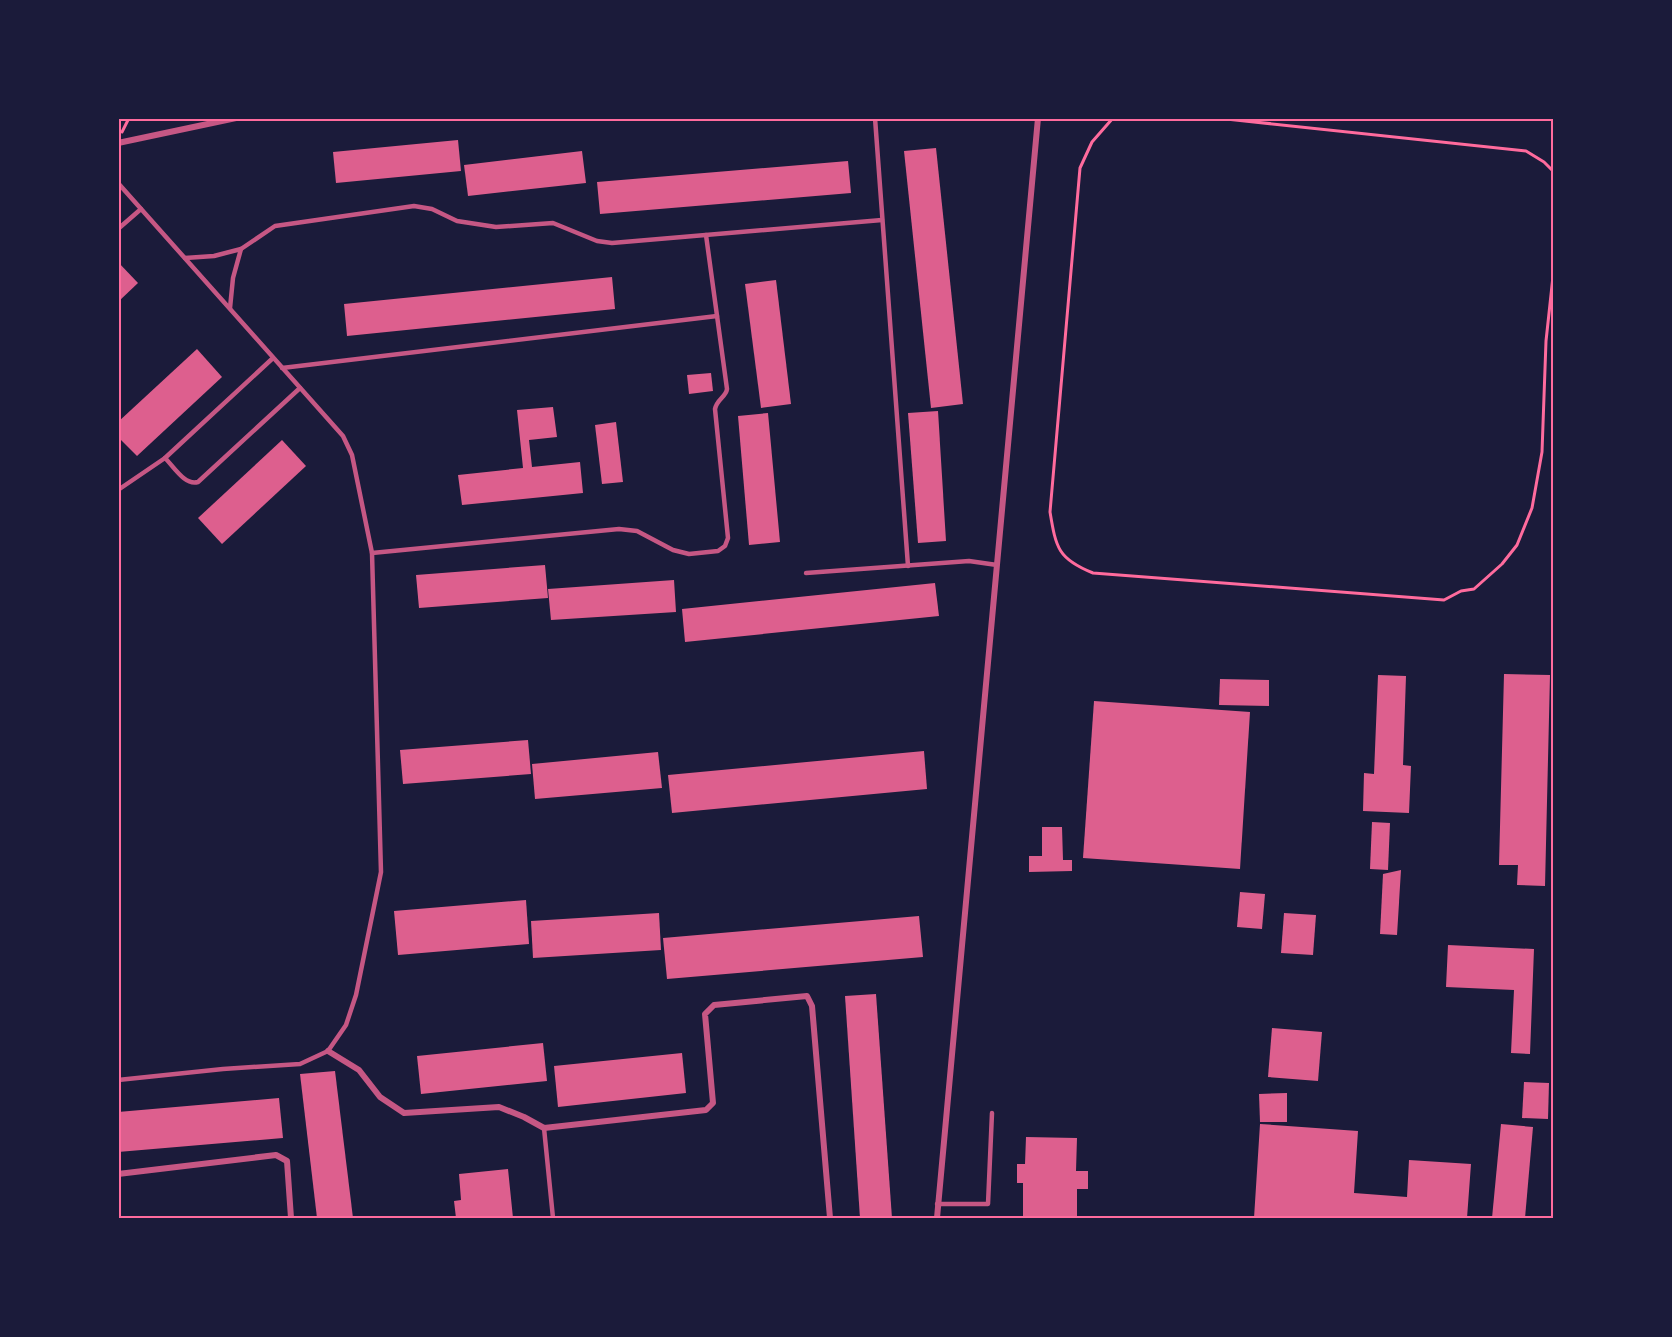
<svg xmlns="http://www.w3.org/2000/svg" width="1672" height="1337" font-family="'Work Sans',sans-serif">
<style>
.building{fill:#dd5f8e}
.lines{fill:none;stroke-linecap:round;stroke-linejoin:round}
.path{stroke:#ff6b9d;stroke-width:3}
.service{stroke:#c65784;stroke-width:4.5}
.minor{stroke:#c65784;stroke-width:6}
.neatline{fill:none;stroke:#ff6b9d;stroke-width:2}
</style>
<rect width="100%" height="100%" fill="#1b1b3a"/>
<!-- building -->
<g class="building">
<path d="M458,140L461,171L336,183L333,152Z"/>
<path d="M936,148L963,404L931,408L904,151Z"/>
<path d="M582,151L586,183L468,196L464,165Z"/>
<path d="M848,161L851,193L600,214L597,182Z"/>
<path d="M118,262L138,283L118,302Z"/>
<path d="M612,277L615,309L347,336L344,304Z"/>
<path d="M776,280L791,404L761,408L745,284Z"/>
<path d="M197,349L222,377L137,456L118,437V422Z"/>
<path d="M711,373L713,391L689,394L687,375Z"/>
<path d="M553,407L557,437L529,440L532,467L580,462L583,493L462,505L458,475L523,468L517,410Z"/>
<path d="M938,411L946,541L918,543L908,413Z"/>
<path d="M768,413L780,542L749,545L738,416Z"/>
<path d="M616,422L623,482L602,484L595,425Z"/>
<path d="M282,440L306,466L222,544L198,518Z"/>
<path d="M545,565L548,598L419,608L416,575Z"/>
<path d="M674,580L676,612L551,620L548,589Z"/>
<path d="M935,583L939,616L685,642L682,609Z"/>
<path d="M1504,674L1550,675L1545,886L1517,885L1518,865H1499Z"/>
<path d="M1378,675L1406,676L1403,765L1411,766L1409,813L1363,811L1364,773L1374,774Z"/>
<path d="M1220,679L1269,680V706L1219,705Z"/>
<path d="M1094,701L1250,712L1240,869L1083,858Z"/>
<path d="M528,740L531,774L403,784L400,750Z"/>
<path d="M924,751L927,789L672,813L668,775Z"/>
<path d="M658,752L662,788L535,799L532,764Z"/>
<path d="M1372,822L1390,823L1388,870L1370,869Z"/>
<path d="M1042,827H1062L1063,860H1072V871L1029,872V856H1042Z"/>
<path d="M1401,870L1397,935L1380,934L1383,874Z"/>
<path d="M1240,892L1265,894L1262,929L1237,927Z"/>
<path d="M526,900L529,944L398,955L394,911Z"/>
<path d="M659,913L661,950L533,958L531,921Z"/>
<path d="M1284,913L1316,915L1313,955L1281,953Z"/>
<path d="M919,916L923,957L667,979L663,938Z"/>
<path d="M1448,945L1534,949L1530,1054L1511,1053L1514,990L1446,987Z"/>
<path d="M876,994L892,1218H860L845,996Z"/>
<path d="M1272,1028L1322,1032L1318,1081L1268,1077Z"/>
<path d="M543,1043L547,1081L421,1094L417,1056Z"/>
<path d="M682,1053L686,1093L558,1107L554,1066Z"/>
<path d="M335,1071L353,1218H317L300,1074Z"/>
<path d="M1524,1082L1549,1083L1548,1119L1522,1118Z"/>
<path d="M1287,1093V1122H1260L1259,1094Z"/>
<path d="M279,1098L283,1138L118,1152V1112Z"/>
<path d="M1260,1124L1358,1131L1354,1193L1407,1197L1409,1160L1471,1164L1467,1218H1254Z"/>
<path d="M1501,1124L1533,1127L1525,1218H1492Z"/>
<path d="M1026,1137L1077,1138L1076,1171H1088V1189H1077V1217L1023,1216V1183H1017V1164H1025Z"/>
<path d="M508,1169L513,1218H456L454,1201L461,1200L459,1174Z"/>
</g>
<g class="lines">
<!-- path -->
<g class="path">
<path d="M1113,118L1092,142L1080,168L1050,512C1056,548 1058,559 1093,573L1444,600L1461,591L1474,589L1502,564L1517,545L1532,508L1542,452L1546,341L1554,267"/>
<path d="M1217,118L1526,151L1544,162L1554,172"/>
<path d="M122,132L129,118"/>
</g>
<!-- service -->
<g class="service">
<path d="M875,118L908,566"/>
<path d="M118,183L343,436L352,455L372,553L381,872L356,995L346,1025L328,1051L300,1064L223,1069L118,1080"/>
<path d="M118,229L141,209"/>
<path d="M185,258L214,256L241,249L275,226L414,206L432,209L457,221L496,227L553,223L597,241L612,243L882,220"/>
<path d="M230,308L233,278L241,249"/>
<path d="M273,358L165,458C174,467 185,486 198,482L300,388"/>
<path d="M282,368L717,316"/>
<path d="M118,490L165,458"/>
<path d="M372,553L619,529L637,531L673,550L689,554L718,551L725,546L728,538L715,409C717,399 726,397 727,389L706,235"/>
<path d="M806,573L969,561L997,565"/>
<path d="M544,1128L553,1218"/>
<path d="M937,1204H988L992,1113"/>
</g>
<!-- minor -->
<g class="minor">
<path d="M118,143L236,118"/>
<path d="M328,1051L359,1070L380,1097L404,1113L499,1107L524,1117L544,1128L706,1110L713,1103L705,1014L714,1005L807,996L812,1006L830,1218"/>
<path d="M118,1174L276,1155L287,1161L291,1218"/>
<path d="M937,1218L1038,118"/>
</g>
</g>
<!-- border -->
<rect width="1672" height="1337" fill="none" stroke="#1b1b3a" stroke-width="240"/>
<rect x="120" y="120" width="1432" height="1097" class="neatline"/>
</svg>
